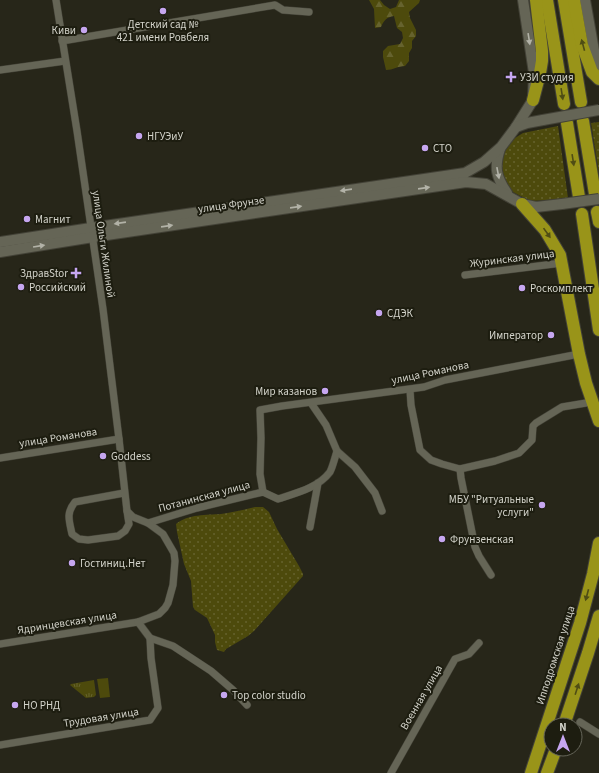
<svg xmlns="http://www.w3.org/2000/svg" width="599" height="773" font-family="'Source Sans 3',sans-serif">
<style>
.grass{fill:url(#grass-dots)}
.forest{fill:url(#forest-firs)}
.park{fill:url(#park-tufts)}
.pitch{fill:#4d4a0c}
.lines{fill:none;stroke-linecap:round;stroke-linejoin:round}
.street-casing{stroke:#434237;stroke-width:8}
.secondary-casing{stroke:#434237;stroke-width:12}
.highway-casing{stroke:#434237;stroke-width:14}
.street{stroke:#656556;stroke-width:7}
.secondary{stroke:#656556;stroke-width:10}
.highway{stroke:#999419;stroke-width:12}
.secondary-bridge-casing{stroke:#434237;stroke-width:12;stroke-linecap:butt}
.secondary-bridge{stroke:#656556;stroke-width:10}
.oneway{fill:#b2b2a7}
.oneway2{fill:#4f4d14}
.poi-dot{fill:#c6a6f0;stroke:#1d1d10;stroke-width:1.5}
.labels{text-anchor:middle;stroke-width:4;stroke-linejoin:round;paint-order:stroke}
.poi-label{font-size:11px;fill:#d3d3ca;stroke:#1d1d10;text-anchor:start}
.street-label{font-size:11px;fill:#d3d3ca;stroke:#1d1d10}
</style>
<defs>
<pattern id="grass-dots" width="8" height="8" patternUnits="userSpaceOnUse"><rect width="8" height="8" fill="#4d4a0c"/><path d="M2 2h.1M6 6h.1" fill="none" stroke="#66632e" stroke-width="1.8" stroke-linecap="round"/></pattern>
<pattern id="forest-firs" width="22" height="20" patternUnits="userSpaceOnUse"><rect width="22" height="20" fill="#4d4a0c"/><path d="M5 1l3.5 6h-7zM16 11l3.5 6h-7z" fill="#66632e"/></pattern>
<pattern id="park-tufts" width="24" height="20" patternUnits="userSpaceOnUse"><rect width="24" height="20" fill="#4d4a0c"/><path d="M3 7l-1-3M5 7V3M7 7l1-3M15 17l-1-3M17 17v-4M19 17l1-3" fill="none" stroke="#66632e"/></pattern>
</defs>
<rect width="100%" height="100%" fill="#272619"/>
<!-- grass -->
<g class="grass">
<path d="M599,122V173L591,123Z"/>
<path d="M558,126L568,198L548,200L530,201L513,192L503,178L500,163L504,150L515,138L523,133Z"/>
<path d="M255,507H263L269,512L277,529L299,566L303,574V576L254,631L248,636L226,649L224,652L217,650L215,642V635L207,618L195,610L193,607L191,581L184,564L177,532L176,524C188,514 207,515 221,514C233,512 244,510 255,507Z"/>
</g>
<!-- forest -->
<path class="forest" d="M369,0H380L384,5L390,9L396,7L399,0H420L419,3L409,12L410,18L416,30V36L412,41V48L409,53V61L405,66C398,66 393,70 386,70L383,57V51L388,46L400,44L403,38L402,32L397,28L394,16C387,17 384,20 381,27L375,28L374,9Z"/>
<!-- park -->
<path class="park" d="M94,680L96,695L94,697L86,698L70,685L71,684Z"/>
<!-- pitch -->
<path class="pitch" d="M108,678L110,697L100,698L97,679Z"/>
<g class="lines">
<defs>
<g id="street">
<path d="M62,41L275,5L283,10L309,12"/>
<path d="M0,70L65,61"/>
<path d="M465,275L562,263"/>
<path d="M410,390L411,405L420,450L431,460L442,464L460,469L495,461L519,453L532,440L533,426L536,423L562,407L586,403"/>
<path d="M311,403L326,425L337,451L355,467L375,493L382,511"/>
<path d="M0,458L119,439"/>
<path d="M460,469L461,478L475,547L479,556L491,575"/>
<path d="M263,492L260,474L261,438L260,410L282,406L424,387L445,380L579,354"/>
<path d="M124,493L75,502C66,513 69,520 72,534L79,539L88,540L118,536L125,531L129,524L127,511"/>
<path d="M148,523L197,508L263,492L278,499C296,493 318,488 330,472C333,466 335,457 337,451"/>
<path d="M310,527L318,483"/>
<path d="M150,638L173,646L211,671L233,690L247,705"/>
<path d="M0,644L138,622L159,614L165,608L168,603L173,585L175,561L174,553L163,534L148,523L133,517L127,511L119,439L103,309L77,131L56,0"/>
<path d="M580,722L599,734"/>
<path d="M0,745L150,720L158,708L151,658L150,638L138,622"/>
<path d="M391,773L455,659L469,654L479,643"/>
</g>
<g id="secondary">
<path d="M585,0L596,62L599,71"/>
<path d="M516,127L533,100L534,73L523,0"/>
<path d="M500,149C494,167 496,177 507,193"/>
<path d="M0,242L91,228L465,173L484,162L501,147L516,127L527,123L543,120"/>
<path d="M0,252L93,237L466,182L486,184L522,204L536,207L562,204"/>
</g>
<g id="highway">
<path d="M547,0L564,104"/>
<path d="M564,0L581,102"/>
<path d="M574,0L582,45L592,72L599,79"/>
<path d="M533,100L540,73L542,61V51L536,0"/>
<path d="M583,121L595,194"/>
<path d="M567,123L579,197"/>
<path d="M522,204L545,230L560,255L579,354L586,383L599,421"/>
<path d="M597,212L599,222"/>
<path d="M582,214L599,330"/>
<path d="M564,725L588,653L599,616"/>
<path d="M531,773L580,623L593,574L599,543"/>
<path d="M547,773L556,749"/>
</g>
</defs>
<!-- street casing -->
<use href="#street" class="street-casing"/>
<!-- secondary casing -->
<use href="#secondary" class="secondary-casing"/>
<!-- highway casing -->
<use href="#highway" class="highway-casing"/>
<!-- street -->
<use href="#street" class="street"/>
<!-- secondary -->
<use href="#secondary" class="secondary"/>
<!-- highway -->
<use href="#highway" class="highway"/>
<defs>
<g id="secondary-bridge">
<path d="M543,120L599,110"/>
<path d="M562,204L599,199"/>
</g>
</defs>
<!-- secondary-bridge casing -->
<use href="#secondary-bridge" class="secondary-bridge-casing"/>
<!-- secondary-bridge -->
<use href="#secondary-bridge" class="secondary-bridge"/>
</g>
<!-- one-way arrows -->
<defs><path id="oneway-solid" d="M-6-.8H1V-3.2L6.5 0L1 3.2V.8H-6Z"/></defs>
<g class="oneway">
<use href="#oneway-solid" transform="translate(529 39) rotate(81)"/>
<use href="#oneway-solid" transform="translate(498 173) rotate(79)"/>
<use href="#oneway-solid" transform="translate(424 188) rotate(-8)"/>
<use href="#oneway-solid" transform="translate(346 190) rotate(172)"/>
<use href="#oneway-solid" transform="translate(296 207) rotate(-8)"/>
<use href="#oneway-solid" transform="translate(120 223) rotate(172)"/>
<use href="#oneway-solid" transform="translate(167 226) rotate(-8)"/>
<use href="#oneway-solid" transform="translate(39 246) rotate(-9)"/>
</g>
<g class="oneway2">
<use href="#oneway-solid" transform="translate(583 45) rotate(-105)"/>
<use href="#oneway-solid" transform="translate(562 94) rotate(81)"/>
<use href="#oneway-solid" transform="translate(573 160) rotate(81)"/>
<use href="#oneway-solid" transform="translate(547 233) rotate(55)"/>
<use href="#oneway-solid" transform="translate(587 595) rotate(105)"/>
<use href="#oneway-solid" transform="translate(577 689) rotate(-72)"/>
</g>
<!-- markers -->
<g class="poi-dot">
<circle cx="163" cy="11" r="4"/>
<circle cx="84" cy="30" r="4"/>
<path d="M509 71h4v4h4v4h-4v4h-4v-4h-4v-4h4z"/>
<circle cx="139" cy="136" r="4"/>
<circle cx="425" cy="148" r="4"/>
<circle cx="27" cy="219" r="4"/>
<path d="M74 267h4v4h4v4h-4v4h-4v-4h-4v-4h4z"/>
<circle cx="21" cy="287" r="4"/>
<circle cx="522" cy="288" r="4"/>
<circle cx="379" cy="313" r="4"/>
<circle cx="551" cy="335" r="4"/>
<circle cx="325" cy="391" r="4"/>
<circle cx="103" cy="456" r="4"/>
<circle cx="542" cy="505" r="4"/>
<circle cx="442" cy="539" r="4"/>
<circle cx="72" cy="563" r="4"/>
<circle cx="224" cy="695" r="4"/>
<circle cx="15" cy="705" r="4"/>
</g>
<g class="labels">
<!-- poi labels -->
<g class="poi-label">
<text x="163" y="28" text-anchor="middle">Детский сад №<tspan x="163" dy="13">421 имени Ровбеля</tspan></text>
<text x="76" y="34" text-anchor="end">Киви</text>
<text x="520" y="81">УЗИ студия</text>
<text x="147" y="140">НГУЭиУ</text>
<text x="433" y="152">СТО</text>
<text x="35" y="223">Магнит</text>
<text x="68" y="277" text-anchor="end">ЗдравStor</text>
<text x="29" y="291">Российский</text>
<text x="530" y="292">Роскомплект</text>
<text x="387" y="317">СДЭК</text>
<text x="543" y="339" text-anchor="end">Император</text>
<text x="317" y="395" text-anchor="end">Мир казанов</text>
<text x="111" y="460">Goddess</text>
<text x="534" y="503" text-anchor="end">МБУ "Ритуальные<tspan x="534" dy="13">услуги"</tspan></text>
<text x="450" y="543">Фрунзенская</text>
<text x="80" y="567">Гостиниц.Нет</text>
<text x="232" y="699">Top color studio</text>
<text x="23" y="709">НО РНД</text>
</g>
<!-- street labels -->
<g class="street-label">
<text transform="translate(231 204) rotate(-8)" y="4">улица Фрунзе</text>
<text transform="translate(104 244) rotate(82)" y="4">улица Ольги Жилиной</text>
<text transform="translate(512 258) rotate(-7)" y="4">Журинская улица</text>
<text transform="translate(430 372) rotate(-12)" y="4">улица Романова</text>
<text transform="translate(58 437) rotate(-9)" y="4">улица Романова</text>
<text transform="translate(204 496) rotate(-15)" y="4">Потанинская улица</text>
<text transform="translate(67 622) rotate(-9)" y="4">Ядринцевская улица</text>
<text transform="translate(555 655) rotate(-72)" y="4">Ипподромская улица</text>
<text transform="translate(421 697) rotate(-60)" y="4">Военная улица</text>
<text transform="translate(101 717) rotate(-9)" y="4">Трудовая улица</text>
</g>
</g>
<!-- north arrow -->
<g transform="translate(563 737)"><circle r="19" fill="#1d1d10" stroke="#66665a"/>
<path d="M0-3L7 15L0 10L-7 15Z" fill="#c6a6f0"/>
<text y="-6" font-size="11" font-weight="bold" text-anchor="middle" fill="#d3d3ca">N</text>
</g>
</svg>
